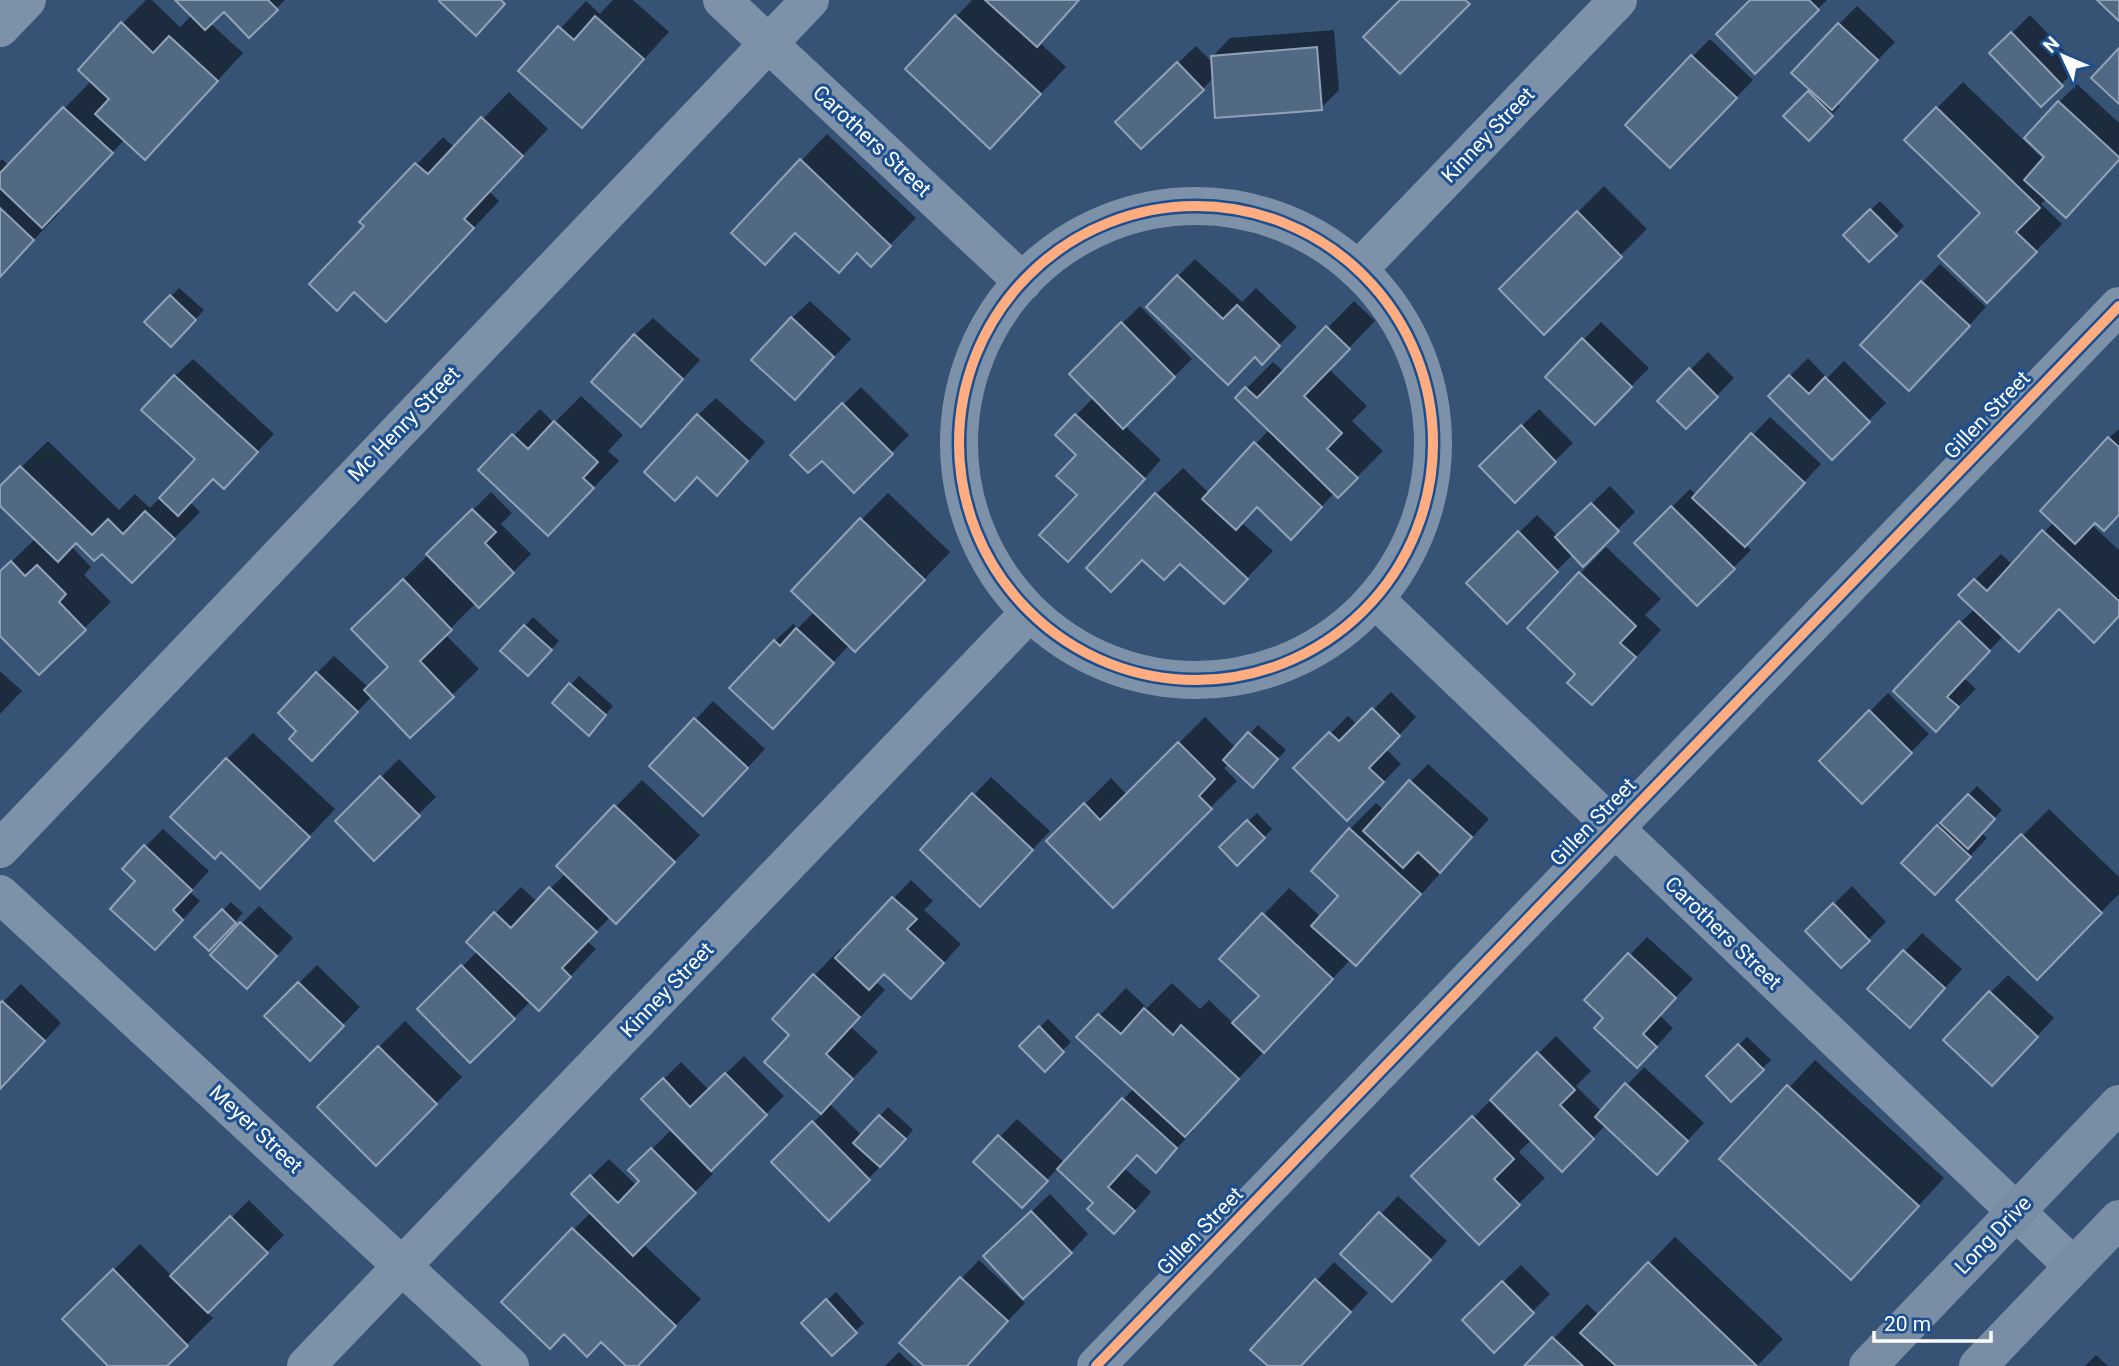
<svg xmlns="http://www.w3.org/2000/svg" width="2119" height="1366" viewBox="0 0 2119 1366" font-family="Roboto,sans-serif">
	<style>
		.shadow { fill: #0007 }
		.building { fill: #526984; stroke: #92a2b6; stroke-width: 2 }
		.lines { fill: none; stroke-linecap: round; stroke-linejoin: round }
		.street { stroke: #7d92a8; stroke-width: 38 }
		.secondary { stroke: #798da4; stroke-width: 38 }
		.cycleway-casing { stroke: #1b4f8f; stroke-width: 15 }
		.cycleway { stroke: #ffac80; stroke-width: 10 }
		.labels { text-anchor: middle; stroke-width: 6; stroke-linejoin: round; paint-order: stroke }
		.street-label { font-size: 21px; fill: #fff; stroke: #1b4f8f }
	</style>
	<rect width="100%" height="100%" fill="#365274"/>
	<path class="shadow" d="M 146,0 L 152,0 L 180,27 L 192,15 L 178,0 L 285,0 L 249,35 L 224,10 L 210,23 L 243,53 L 171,131 L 125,139 L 57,211 L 59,213 L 0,276 L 0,161 L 2,159 L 9,166 L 92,80 L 122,24 Z
		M 613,0 L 633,0 L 669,32 L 582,126 L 521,71 L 586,1 L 600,14 Z
		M 972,0 L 1079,0 L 1039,42 L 1066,67 L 1016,120 L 907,69 Z
		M 1752,0 L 1827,0 L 1773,54 Z
		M 1857,6 L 1895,42 L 1837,103 L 1840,106 L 1809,139 L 1786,116 L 1812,90 L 1839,24 Z
		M 2030,15 L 2079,67 L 2041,104 L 1992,53 Z
		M 1334,30 L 1339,90 L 1321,108 L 1214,77 L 1203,89 L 1135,104 L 1196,46 L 1213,63 L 1213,56 L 1230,38 Z
		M 1710,39 L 1753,80 L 1688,148 L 1692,57 Z
		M 1963,82 L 2044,160 L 2059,102 L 2077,84 L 2119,123 L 2119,159 L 2047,198 L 2041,204 L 2062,224 L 2014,274 L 1982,213 L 1937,108 Z
		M 509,92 L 548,129 L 489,191 L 499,201 L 412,294 L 362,222 L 443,137 L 455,148 Z
		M 827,134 L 916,218 L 871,264 L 858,251 L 796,231 L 801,161 Z
		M 1604,186 L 1647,229 L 1544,332 L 1501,289 Z
		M 1880,201 L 1904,226 L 1869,260 L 1845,235 Z
		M 1195,259 L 1242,302 L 1256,288 L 1297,327 L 1262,362 L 1178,276 Z
		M 1940,264 L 1986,307 L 1927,371 L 1863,344 Z
		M 179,288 L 204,310 L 171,345 L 147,322 Z
		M 810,301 L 851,339 L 812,380 L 792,318 Z
		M 1354,301 L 1375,321 L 1329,369 L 1367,406 L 1352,421 L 1383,451 L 1338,496 L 1335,492 L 1309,520 L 1257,506 L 1241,522 L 1273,551 L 1224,602 L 1156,494 L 1183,468 L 1209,493 L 1270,429 L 1237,398 L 1273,362 L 1284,372 Z
		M 1140,306 L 1192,359 L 1124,425 L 1161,460 L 1086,542 L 1079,495 L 1079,455 L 1057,435 L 1094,397 L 1071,374 Z
		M 653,318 L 700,360 L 658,406 L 635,335 Z
		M 1601,322 L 1649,368 L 1595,423 L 1547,377 Z
		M 1708,352 L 1734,378 L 1686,427 L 1659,401 Z
		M 1808,358 L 1827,378 L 1844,361 L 1886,403 L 1832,458 L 1770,396 Z
		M 193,359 L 274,434 L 241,469 L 213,477 L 190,502 L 200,512 L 158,555 L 102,551 L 76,541 L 71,546 L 91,567 L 84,575 L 111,602 L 39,673 L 0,633 L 0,573 L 36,538 L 0,503 L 0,488 L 48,441 L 119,510 L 135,494 L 150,508 L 197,459 L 175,376 Z
		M 861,387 L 909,435 L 854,491 L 822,458 L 793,455 Z
		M 581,396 L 623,435 L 608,451 L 619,461 L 575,507 L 481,470 L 540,409 L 554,423 Z
		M 716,398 L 765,442 L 735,476 L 698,476 L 698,415 Z
		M 1539,409 L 1573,443 L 1515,500 L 1481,466 Z
		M 1770,417 L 1821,464 L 1746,544 L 1751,550 L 1697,604 L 1636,543 L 1690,489 L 1696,495 Z
		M 2119,429 L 2119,514 L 2096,521 L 2092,525 L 2119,550 L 2119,616 L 2059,608 L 2004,635 L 1964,678 L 1976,689 L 1936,729 L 1895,691 L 1975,608 L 1960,595 L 2001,554 L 2013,565 L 2054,522 L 2109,438 Z
		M 1610,486 L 1635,512 L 1583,564 L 1573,554 L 1507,621 L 1468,583 L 1537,515 L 1558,536 Z
		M 491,492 L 512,513 L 501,524 L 531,554 L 479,606 L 476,603 L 445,634 L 479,669 L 410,736 L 372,696 L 330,741 L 299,731 L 317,673 L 334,656 L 369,688 L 390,667 L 380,603 Z
		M 888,493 L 950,552 L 882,624 L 850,644 L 791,708 L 775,641 L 793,624 L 798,628 L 815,611 L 861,520 Z
		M 1606,547 L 1661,599 L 1645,615 L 1661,630 L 1618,677 L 1578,673 L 1580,574 Z
		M 533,617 L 559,641 L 536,666 L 525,626 Z
		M 0,671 L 22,691 L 0,714 Z
		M 579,676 L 613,706 L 597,725 L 554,703 Z
		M 1391,692 L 1416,717 L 1386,749 L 1401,764 L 1347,818 L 1296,768 L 1348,716 L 1358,725 Z
		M 1888,693 L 1929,734 L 1862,801 L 1821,761 Z
		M 713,701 L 765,749 L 721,796 L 652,766 Z
		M 1205,717 L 1236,748 L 1258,725 L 1286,750 L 1261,777 L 1229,763 L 1224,768 L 1237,781 L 1113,905 L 1048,841 L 1111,778 L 1127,795 Z
		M 253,733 L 335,809 L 287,860 L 221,850 L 227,759 Z
		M 399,759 L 436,797 L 374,858 L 337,821 Z
		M 1428,764 L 1489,819 L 1382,938 L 1356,964 L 1351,959 L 1192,1128 L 1194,1130 L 1156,1170 L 1138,1153 L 1124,1168 L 1151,1192 L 1132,1214 L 1095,1202 L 1058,1168 L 1040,1187 L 976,1162 L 1017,1119 L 1065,1163 L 1134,1088 L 1079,1037 L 1126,988 L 1147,1008 L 1172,983 L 1200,1009 L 1209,1000 L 1234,1024 L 1261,996 L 1222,959 L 1289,888 L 1321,917 L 1341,895 L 1350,829 L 1376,803 L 1384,810 Z
		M 991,777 L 1050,831 L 998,887 L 922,850 Z
		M 642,780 L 700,835 L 642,895 L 611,916 L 587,941 L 596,949 L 565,982 L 531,1001 L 470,1061 L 419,1009 L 478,951 L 495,914 L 521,887 L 537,902 L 566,873 L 558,866 Z
		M 1977,786 L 2002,810 L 1981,832 L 1987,838 L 1952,875 L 1938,826 Z
		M 2049,809 L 2119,877 L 2119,894 L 2037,977 L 1959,900 Z
		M 1257,813 L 1272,829 L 1237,864 L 1221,848 Z
		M 163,829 L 209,871 L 190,892 L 200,901 L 173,930 L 138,881 L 145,847 Z
		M 911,880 L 933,901 L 924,910 L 961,944 L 929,979 L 884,971 L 875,981 L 885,990 L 851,1027 L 878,1052 L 829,1103 L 862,1136 L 888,1107 L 913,1130 L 886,1161 L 829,1218 L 773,1162 L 823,1113 L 766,1061 L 791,1035 L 814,976 L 840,949 L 843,952 Z
		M 1852,886 L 1886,922 L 1841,966 L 1807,931 Z
		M 231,902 L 243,913 L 209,949 L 197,937 Z
		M 259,906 L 293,938 L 265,969 L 241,924 Z
		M 1922,933 L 1962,969 L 1927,1008 L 1869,989 Z
		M 1647,937 L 1693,979 L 1659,1015 L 1673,1028 L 1655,1048 L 1606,1018 L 1630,955 Z
		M 317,965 L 360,1007 L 310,1058 L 267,1016 Z
		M 2008,975 L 2054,1018 L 2009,1066 L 1990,993 Z
		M 21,984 L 61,1023 L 0,1088 L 0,1005 Z
		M 1048,1019 L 1071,1042 L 1045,1069 L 1022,1046 Z
		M 405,1021 L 462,1077 L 376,1164 L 319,1107 Z
		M 1556,1036 L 1591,1071 L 1576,1086 L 1602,1112 L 1644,1067 L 1704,1123 L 1674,1155 L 1606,1125 L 1562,1169 L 1532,1139 L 1519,1152 L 1545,1178 L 1479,1242 L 1414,1176 Z
		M 1747,1037 L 1771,1060 L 1731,1099 L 1708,1076 Z
		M 744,1056 L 784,1096 L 709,1170 L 713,1174 L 643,1244 L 701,1299 L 659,1343 L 636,1366 L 629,1366 L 601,1340 L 564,1332 L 504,1302 L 591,1212 L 573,1194 L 609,1159 L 637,1186 L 642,1181 L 631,1170 L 670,1131 L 695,1156 L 698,1154 L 644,1099 L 681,1062 L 709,1090 Z
		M 1815,1060 L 1944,1178 L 1877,1251 L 1722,1159 Z
		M 1050,1194 L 1088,1234 L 1071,1252 L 1003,1239 Z
		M 1398,1196 L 1447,1241 L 1410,1282 L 1343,1254 Z
		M 249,1200 L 284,1235 L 207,1312 L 213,1318 L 165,1366 L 111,1366 L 64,1319 L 140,1244 L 173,1277 Z
		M 1675,1237 L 1783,1339 L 1757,1366 L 1527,1366 L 1587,1304 L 1599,1315 Z
		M 979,1260 L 1025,1303 L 965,1366 L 927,1366 L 901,1343 Z
		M 1334,1262 L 1368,1293 L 1300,1366 L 1270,1366 L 1253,1350 Z
		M 1521,1265 L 1550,1294 L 1494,1350 L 1464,1320 Z
		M 836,1292 L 864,1323 L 832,1354 L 803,1323 Z
		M 899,1352 L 914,1366 L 885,1366 Z
		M 2096,1355 L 2108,1366 L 2085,1366 Z"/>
	<path class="building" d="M 175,0 L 268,0 L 278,10 L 249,38 L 224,12 L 205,30 Z
		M 440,0 L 501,0 L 505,4 L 476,36 L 439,1 Z
		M 985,0 L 1079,0 L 1037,47 Z
		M 1400,0 L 1465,0 L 1470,4 L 1400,74 L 1363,37 Z
		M 1750,0 L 1809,0 L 1819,10 L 1755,74 L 1716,34 Z
		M 2097,0 L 2119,0 L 2119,21 Z
		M 955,15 L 1041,94 L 990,149 L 905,69 Z
		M 595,16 L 644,59 L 582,128 L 518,71 L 558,26 L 574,40 Z
		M 121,22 L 153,53 L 169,36 L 218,81 L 145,160 L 95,114 L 109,99 L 78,70 Z
		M 1838,23 L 1878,60 L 1832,110 L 1791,73 Z
		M 2011,32 L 2063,86 L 2041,107 L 1989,53 Z
		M 1317,47 L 1322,110 L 1215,118 L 1211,56 Z
		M 2119,48 L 2119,104 L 2091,78 Z
		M 1691,55 L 1737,98 L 1670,168 L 1625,125 Z
		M 1177,62 L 1204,90 L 1141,149 L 1115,122 Z
		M 1808,91 L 1833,116 L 1809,141 L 1783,116 Z
		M 2058,101 L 2119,157 L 2119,160 L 2066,218 L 2024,180 L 2044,157 L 2024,138 Z
		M 63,107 L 113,153 L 42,228 L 0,188 L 0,173 Z
		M 1936,107 L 2040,208 L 2016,232 L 2037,252 L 1987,303 L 1938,256 L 1980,213 L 1904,140 Z
		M 481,117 L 523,156 L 464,219 L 474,228 L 386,322 L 354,292 L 337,311 L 309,284 L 364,226 L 359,222 L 415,163 L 428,174 Z
		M 800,159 L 891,246 L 871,267 L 857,253 L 839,273 L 795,233 L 765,265 L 731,233 Z
		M 0,208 L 34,240 L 0,277 Z
		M 1870,209 L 1897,236 L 1869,262 L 1843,235 Z
		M 1577,211 L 1622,257 L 1544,335 L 1499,289 Z
		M 1177,275 L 1223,319 L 1237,305 L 1280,346 L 1262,365 L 1255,357 L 1228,385 L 1146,307 Z
		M 1921,281 L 1970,326 L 1909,391 L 1860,345 Z
		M 170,295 L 196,320 L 171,347 L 144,322 Z
		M 791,317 L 834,357 L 795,400 L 751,360 Z
		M 1121,322 L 1175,377 L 1123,429 L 1069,374 Z
		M 1326,326 L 1350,349 L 1304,396 L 1342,433 L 1327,449 L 1358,478 L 1338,498 L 1235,398 L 1245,387 L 1257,398 Z
		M 634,334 L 683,379 L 641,427 L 591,382 Z
		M 1582,338 L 1632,387 L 1595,425 L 1545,377 Z
		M 1689,368 L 1718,397 L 1686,429 L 1657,401 Z
		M 174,375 L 258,452 L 224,489 L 213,479 L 178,516 L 159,498 L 195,459 L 141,410 Z
		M 1789,375 L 1809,394 L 1825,377 L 1870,422 L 1832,460 L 1768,396 Z
		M 842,403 L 893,454 L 854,493 L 822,461 L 808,473 L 790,455 Z
		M 697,414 L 748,461 L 717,496 L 697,477 L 675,501 L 644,472 Z
		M 1075,414 L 1145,479 L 1068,562 L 1039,535 L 1077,495 L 1056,476 L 1076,455 L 1055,435 Z
		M 554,421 L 598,462 L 583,478 L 594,488 L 548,536 L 478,470 L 512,434 L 528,449 Z
		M 1521,425 L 1556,462 L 1515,503 L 1479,466 Z
		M 1751,433 L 1805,483 L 1745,547 L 1692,498 Z
		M 2108,437 L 2119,447 L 2119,515 L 2104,531 L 2095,523 L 2075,544 L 2040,511 Z
		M 1254,442 L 1322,507 L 1291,540 L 1257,507 L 1236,530 L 1202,499 Z
		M 20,466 L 92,535 L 108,519 L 123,534 L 145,511 L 175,539 L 132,583 L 102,554 L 94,561 L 76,543 L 58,562 L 0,506 L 0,486 Z
		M 1155,493 L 1248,579 L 1224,604 L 1180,564 L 1164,580 L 1142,560 L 1111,592 L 1086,568 Z
		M 1591,503 L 1619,531 L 1583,567 L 1555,537 Z
		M 1671,506 L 1735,569 L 1697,606 L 1634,543 Z
		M 472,509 L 496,532 L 485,543 L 514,573 L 479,608 L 426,554 Z
		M 860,518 L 925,580 L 855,652 L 791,591 Z
		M 2042,530 L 2119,601 L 2119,616 L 2094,643 L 2059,609 L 2019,652 L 1958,595 L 1974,579 L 1987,591 Z
		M 1518,531 L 1558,572 L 1507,624 L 1466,583 Z
		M 11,561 L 25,576 L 37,565 L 66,594 L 59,602 L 86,630 L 39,675 L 0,636 L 0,571 Z
		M 1579,572 L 1636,626 L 1620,643 L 1636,657 L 1592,705 L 1567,683 L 1575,674 L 1527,628 Z
		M 403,579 L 452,630 L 420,661 L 454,697 L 410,738 L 364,690 L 388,667 L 351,629 Z
		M 1959,621 L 1990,651 L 1947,697 L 1959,707 L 1936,732 L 1893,691 Z
		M 524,625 L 552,650 L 528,676 L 500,651 Z
		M 796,628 L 834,663 L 773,729 L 729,688 L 774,640 L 780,646 Z
		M 316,672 L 358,712 L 312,761 L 289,739 L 296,731 L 278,713 Z
		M 569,683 L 606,715 L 589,736 L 552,703 Z
		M 1372,708 L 1400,736 L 1369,768 L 1384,782 L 1347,821 L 1293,768 L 1329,732 L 1339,741 Z
		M 1869,710 L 1912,753 L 1862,804 L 1819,761 Z
		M 694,718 L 748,768 L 703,816 L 649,766 Z
		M 1248,732 L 1278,759 L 1253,788 L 1223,760 Z
		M 1178,742 L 1215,779 L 1199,796 L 1212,809 L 1113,908 L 1046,841 L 1084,803 L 1100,820 Z
		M 226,758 L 310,837 L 260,889 L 221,852 L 215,859 L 170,817 Z
		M 380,776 L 420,816 L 374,861 L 335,821 Z
		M 1409,780 L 1472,837 L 1440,873 L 1418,852 L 1403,868 L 1363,831 Z
		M 972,793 L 1033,850 L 980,907 L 920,850 Z
		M 1968,794 L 1995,819 L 1968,849 L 1940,823 Z
		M 614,805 L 675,862 L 616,924 L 556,866 Z
		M 1247,820 L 1265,838 L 1237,866 L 1219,847 Z
		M 1937,825 L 1971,857 L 1935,895 L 1901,863 Z
		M 1349,828 L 1421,894 L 1356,966 L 1311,926 L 1338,896 L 1311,871 Z
		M 2021,834 L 2102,913 L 2037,980 L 1956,900 Z
		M 144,845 L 192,890 L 173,910 L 183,920 L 155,950 L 110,909 L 135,881 L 122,869 Z
		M 549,887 L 597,932 L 562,968 L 571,977 L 539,1011 L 466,942 L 494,912 L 511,928 Z
		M 892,897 L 917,919 L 907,929 L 944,963 L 911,999 L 884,974 L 869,990 L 835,958 Z
		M 1833,903 L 1870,941 L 1841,968 L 1805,931 Z
		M 222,909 L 236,923 L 209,951 L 194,937 Z
		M 1262,913 L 1333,979 L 1264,1053 L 1232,1023 L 1259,996 L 1219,959 Z
		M 240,922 L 277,956 L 247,989 L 210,955 Z
		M 1903,950 L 1945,988 L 1910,1028 L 1867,989 Z
		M 1628,953 L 1676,998 L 1643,1034 L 1657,1047 L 1637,1068 L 1594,1028 L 1603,1018 L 1584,1000 Z
		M 461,965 L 515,1019 L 470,1063 L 417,1009 Z
		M 813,974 L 860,1017 L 826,1054 L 853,1079 L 821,1114 L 764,1062 L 789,1035 L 772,1019 Z
		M 298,982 L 344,1026 L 310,1061 L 264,1016 Z
		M 1989,991 L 2038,1037 L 1992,1086 L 1943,1040 Z
		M 2,1001 L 45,1041 L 0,1089 L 0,1003 Z
		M 1144,1008 L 1173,1035 L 1181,1025 L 1239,1079 L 1185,1137 L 1076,1037 L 1098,1014 L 1121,1034 Z
		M 1039,1026 L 1064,1052 L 1045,1072 L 1019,1046 Z
		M 1738,1044 L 1764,1070 L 1731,1102 L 1706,1076 Z
		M 378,1046 L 437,1104 L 376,1166 L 317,1107 Z
		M 1537,1052 L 1575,1090 L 1560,1105 L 1594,1139 L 1562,1172 L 1490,1100 Z
		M 725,1073 L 767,1115 L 711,1171 L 641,1099 L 663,1078 L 690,1107 Z
		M 1625,1083 L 1688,1141 L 1657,1175 L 1595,1117 Z
		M 1787,1085 L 1919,1206 L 1851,1280 L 1719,1159 Z
		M 1122,1098 L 1177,1148 L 1156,1173 L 1137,1155 L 1108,1187 L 1135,1211 L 1114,1234 L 1087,1209 L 1093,1203 L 1057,1169 Z
		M 879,1115 L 906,1139 L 880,1167 L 853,1143 Z
		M 1472,1116 L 1514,1159 L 1494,1179 L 1520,1205 L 1479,1245 L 1411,1176 Z
		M 812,1121 L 870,1180 L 829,1221 L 771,1162 Z
		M 998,1135 L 1048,1181 L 1022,1208 L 973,1162 Z
		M 651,1148 L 696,1193 L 633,1256 L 571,1194 L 590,1175 L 618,1203 L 639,1181 L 628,1170 Z
		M 1031,1211 L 1072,1253 L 1023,1299 L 983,1256 Z
		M 1379,1212 L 1431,1260 L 1392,1302 L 1340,1254 Z
		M 230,1216 L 268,1253 L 208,1313 L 170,1276 Z
		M 572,1228 L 676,1326 L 638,1366 L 626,1366 L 601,1342 L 587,1357 L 564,1334 L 550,1349 L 501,1302 Z
		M 1648,1262 L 1757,1366 L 1616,1366 L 1580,1333 Z
		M 113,1269 L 188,1346 L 167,1366 L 108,1366 L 62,1319 Z
		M 960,1277 L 1008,1321 L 967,1366 L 924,1366 L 899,1343 Z
		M 1315,1279 L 1351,1312 L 1301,1366 L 1268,1366 L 1250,1350 Z
		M 1502,1281 L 1534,1313 L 1494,1353 L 1462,1320 Z
		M 826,1299 L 857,1333 L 832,1356 L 801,1323 Z
		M 1552,1337 L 1583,1366 L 1524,1366 Z"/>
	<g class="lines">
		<path class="street" d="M 722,0 L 1023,282
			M 0,28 L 27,0
			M959 443a237 237 0 1 1 474 0a237 237 0 1 1-474 0Z
			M 1359,269 L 1618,0
			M 1375,599 L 2073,1266
			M 0,849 L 810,0
			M 0,894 L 510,1366
			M 306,1366 L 1029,613
			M 1096,1366 L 2119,306"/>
		<path class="secondary" d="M 1868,1366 L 2119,1104
			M 1978,1366 L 2119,1219"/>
		<defs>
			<path id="cycleway" d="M959 443a237 237 0 1 1 474 0a237 237 0 1 1-474 0Z
				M 1096,1366 L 2119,306"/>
		</defs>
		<use href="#cycleway" class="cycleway-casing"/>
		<use href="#cycleway" class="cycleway"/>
	</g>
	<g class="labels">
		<g class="street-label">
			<text transform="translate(1488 135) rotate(-46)" y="7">Kinney Street</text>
			<text transform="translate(872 141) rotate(43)" y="7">Carothers Street</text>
			<text transform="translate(1987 415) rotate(-46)" y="7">Gillen Street</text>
			<text transform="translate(404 424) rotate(-46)" y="7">Mc Henry Street</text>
			<text transform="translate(1593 822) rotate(-46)" y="7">Gillen Street</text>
			<text transform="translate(1723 933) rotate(44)" y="7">Carothers Street</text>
			<text transform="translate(667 990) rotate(-46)" y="7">Kinney Street</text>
			<text transform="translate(256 1129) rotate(43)" y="7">Meyer Street</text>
			<text transform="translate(1200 1231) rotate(-46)" y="7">Gillen Street</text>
			<text transform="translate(1993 1235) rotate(-46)" y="7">Long Drive</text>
		</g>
	</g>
	<g transform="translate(2063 56) rotate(314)" stroke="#1b4f8f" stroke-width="5" paint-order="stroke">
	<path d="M0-5L12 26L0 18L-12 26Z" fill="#ffffff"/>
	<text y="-10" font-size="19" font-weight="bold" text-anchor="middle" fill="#ffffff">N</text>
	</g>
	<path d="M1874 1331v10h117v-10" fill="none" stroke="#ffffff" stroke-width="3.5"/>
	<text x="1884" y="1331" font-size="21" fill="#ffffff" stroke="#1b4f8f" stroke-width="5" paint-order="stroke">20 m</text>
</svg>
